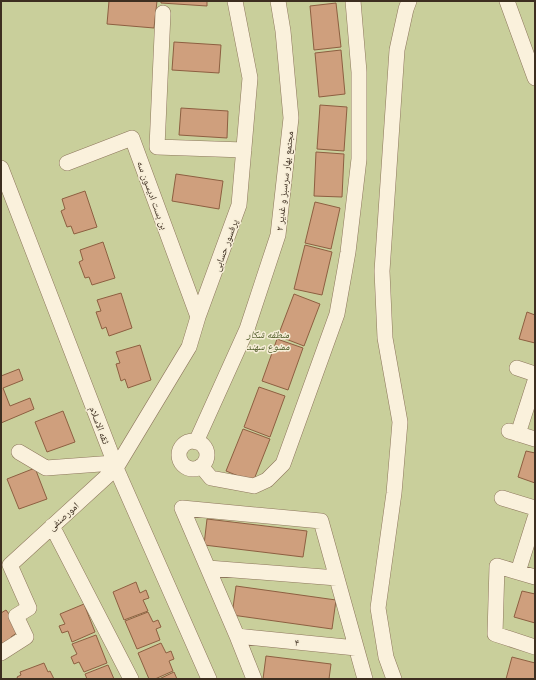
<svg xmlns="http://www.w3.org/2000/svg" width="536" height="680" viewBox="0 0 536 680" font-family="Lora,'Noto Naskh Arabic',serif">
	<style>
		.green { fill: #c9cf9b }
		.building { fill: #cf9f7d; stroke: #8d5f41 }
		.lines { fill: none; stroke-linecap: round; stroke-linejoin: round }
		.minor-casing { stroke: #8d765c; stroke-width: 16 }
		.minor { stroke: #faf1dc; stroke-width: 15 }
		.labels { text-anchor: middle; stroke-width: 3; stroke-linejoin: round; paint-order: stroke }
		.street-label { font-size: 10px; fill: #3d2e20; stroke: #f7eed8 }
		.park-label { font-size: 10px; font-style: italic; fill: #4d5a26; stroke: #f7eed8 }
	</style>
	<rect width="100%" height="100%" fill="#f0e4c8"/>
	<path class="green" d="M 1,1 L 535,1 L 535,679 L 1,679 Z"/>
	<path class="building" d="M 109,1 L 157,1 L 154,28 L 107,24 Z
		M 161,1 L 207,1 L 207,6 L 161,3 Z
		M 336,3 L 341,47 L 314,50 L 310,6 Z
		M 174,42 L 221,45 L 219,73 L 172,70 Z
		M 341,50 L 345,94 L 319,97 L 315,53 Z
		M 320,105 L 347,107 L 344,151 L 317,149 Z
		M 181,108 L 228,111 L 227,138 L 179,135 Z
		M 316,152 L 344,154 L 342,197 L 314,196 Z
		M 176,174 L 223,181 L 219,209 L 172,201 Z
		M 85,191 L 97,227 L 74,234 L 71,226 L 67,227 L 61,211 L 65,209 L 62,199 Z
		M 315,202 L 340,208 L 331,249 L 305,243 Z
		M 103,242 L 115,278 L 92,285 L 89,277 L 85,278 L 79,262 L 83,260 L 80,250 Z
		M 305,245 L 332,252 L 322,295 L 294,289 Z
		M 121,293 L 132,328 L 109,336 L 106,327 L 102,329 L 96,312 L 101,311 L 97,300 Z
		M 294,294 L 320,304 L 304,346 L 278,336 Z
		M 527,312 L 535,315 L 535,343 L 519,339 Z
		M 277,339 L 303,348 L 288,390 L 262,381 Z
		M 140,345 L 151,380 L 128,388 L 125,379 L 121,381 L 116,364 L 120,363 L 116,352 Z
		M 19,369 L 23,380 L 3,388 L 10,406 L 30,398 L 34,409 L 1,423 L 1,376 Z
		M 259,387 L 285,396 L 270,437 L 244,427 Z
		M 63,411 L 75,442 L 47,452 L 35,422 Z
		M 243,429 L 270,439 L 253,482 L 226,471 Z
		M 526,451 L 535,453 L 535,483 L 518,477 Z
		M 35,468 L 47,499 L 19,509 L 7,479 Z
		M 207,519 L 307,531 L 303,557 L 204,545 Z
		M 136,582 L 140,593 L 146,590 L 149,598 L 143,600 L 148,611 L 124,620 L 113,592 Z
		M 236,586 L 336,600 L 332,629 L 232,615 Z
		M 522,591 L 535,594 L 535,623 L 514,617 Z
		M 84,604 L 95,632 L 72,642 L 68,631 L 62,633 L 59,626 L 65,624 L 60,614 Z
		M 6,610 L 21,630 L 11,637 L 15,642 L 8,647 L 5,642 L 1,644 L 1,613 Z
		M 148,612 L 153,622 L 158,620 L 161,627 L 156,629 L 160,640 L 137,649 L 125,621 Z
		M 96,635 L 107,663 L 84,672 L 79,662 L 74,664 L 71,657 L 77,654 L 72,644 Z
		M 161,643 L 166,653 L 171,651 L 174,659 L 169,661 L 173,671 L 155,679 L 149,679 L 138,653 Z
		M 266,656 L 331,664 L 329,679 L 263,679 Z
		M 512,657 L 535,663 L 535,679 L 506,679 Z
		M 44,663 L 48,672 L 50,671 L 54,679 L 18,679 L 17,677 L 21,675 L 20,672 Z
		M 108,665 L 114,679 L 87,679 L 85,674 Z
		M 174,672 L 177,679 L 159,679 Z"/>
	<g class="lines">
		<defs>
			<path id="minor" d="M 507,1 L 535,78
				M 163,13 L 157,147 L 244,150
				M 67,163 L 132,138 L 198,317
				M 1,168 L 112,456 L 116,468 L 209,679
				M 517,368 L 535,374
				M 509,431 L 535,439
				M 518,434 L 535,381
				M179 455a14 14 0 1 1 28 0a14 14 0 1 1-28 0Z
				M 196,442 L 247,329 L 278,235 L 291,118 L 283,31 L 278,1
				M 19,452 L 46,468 L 114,463
				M 201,466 L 211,478 L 254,486 L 267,480 L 283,464 L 337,314 L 348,252 L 359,159 L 359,72 L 353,1
				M 502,498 L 535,508
				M 52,526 L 131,679
				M 208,568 L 337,578
				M 518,572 L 535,518
				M 535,577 L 497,566 L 495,634 L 535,647
				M 237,636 L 356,648
				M 1,653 L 26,637 L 16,616 L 29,608 L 10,565 L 116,468 L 189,347 L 198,317 L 239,205 L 250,78 L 235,1
				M 254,679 L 237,636 L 182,508 L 321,521 L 365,679
				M 394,679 L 386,657 L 378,608 L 394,493 L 400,422 L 385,338 L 382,271 L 397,50 L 406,9 L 409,1"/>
		</defs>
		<use href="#minor" class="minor-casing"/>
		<use href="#minor" class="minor"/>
	</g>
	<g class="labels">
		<g class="street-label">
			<text transform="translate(284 181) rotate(-84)" y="4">مجتمع بهار سرسبز و غدیر ۲</text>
			<text transform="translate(153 195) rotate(70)" y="4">بن بست ادیسون سه</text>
			<text transform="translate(225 245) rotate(-70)" y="4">پرفسور حسابی</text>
			<text transform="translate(100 425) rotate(69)" y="4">ثقه الاسلام</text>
			<text transform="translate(63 516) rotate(-42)" y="4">امورصنفی</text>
			<text transform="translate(297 642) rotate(6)" y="4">۴</text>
		</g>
		<g class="park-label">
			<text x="268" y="338">منطقه شکار<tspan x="268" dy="12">ممنوع سهند</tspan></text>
		</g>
	</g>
	<rect width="536" height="680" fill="none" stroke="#3d2e20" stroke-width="4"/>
</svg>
